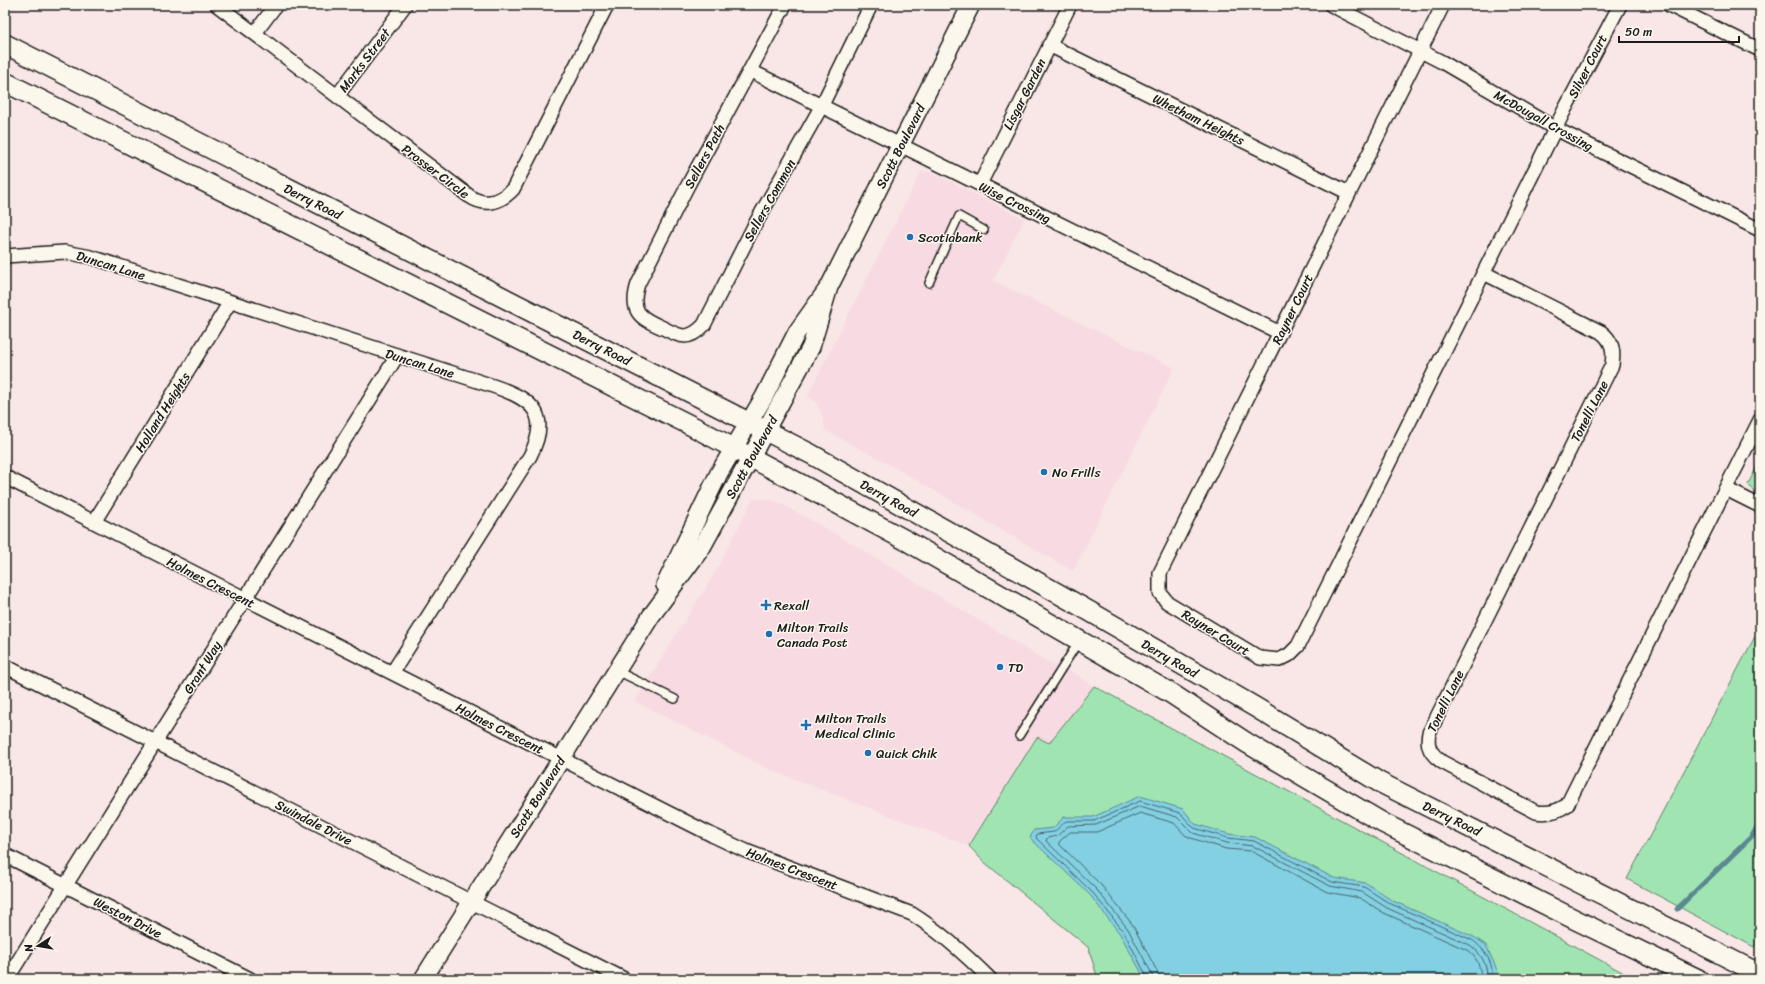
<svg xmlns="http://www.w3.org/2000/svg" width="1765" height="984" viewBox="0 0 1765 984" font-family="Sriracha,sans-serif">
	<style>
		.built { fill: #f7dae2 }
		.green { fill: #a0e5b1; stroke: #5e8066 }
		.water { fill: #83d0e3; stroke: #5a8893 }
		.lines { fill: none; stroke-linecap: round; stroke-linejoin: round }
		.shore { stroke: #45646c; stroke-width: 1 }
		.stream { stroke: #5a8893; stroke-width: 5 }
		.service-casing { stroke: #1c1c1c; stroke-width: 10 }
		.minor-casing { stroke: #1c1c1c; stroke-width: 16 }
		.tertiary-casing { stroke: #1c1c1c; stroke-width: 20 }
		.secondary-casing { stroke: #1c1c1c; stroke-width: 22 }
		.service { stroke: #fbf7ec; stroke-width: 7 }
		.minor { stroke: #fbf7ec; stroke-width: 13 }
		.tertiary { stroke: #fbf7ec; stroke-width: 17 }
		.secondary { stroke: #fbf7ec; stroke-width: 19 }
		.poi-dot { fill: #1f6fb2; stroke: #fbf7ec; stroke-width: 1.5 }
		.labels { text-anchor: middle; stroke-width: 3; stroke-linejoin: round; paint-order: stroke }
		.street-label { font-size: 13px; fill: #1c1c1c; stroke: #fbf7ec }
		.poi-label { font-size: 13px; fill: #1c1c1c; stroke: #fbf7ec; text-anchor: start }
	</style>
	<rect width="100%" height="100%" fill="#f9e6e6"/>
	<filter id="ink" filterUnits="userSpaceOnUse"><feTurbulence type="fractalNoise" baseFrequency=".025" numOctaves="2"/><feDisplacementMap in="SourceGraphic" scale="8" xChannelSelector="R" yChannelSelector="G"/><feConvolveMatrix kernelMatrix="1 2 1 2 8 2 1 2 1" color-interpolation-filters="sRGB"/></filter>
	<g filter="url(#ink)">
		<path class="built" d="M 921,172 L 933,173 L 1024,219 L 993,281 L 1174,368 L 1073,571 L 887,463 L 825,430 L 824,421 L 820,409 L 815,401 L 808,395 Z
			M 753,499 L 769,499 L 785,506 L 851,543 L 1046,661 L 1076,674 L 1094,686 L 1049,743 L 1037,737 L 969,846 L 771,770 L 635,701 L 715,573 Z"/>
		<path class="green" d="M 1760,461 L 1760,494 L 1753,490 L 1748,484 Z
			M 1760,627 L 1760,935 L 1754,947 L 1627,879 Z
			M 1094,686 L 1635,979 L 1098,979 L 1088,947 L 983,861 L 969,846 L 1037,737 L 1049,743 Z"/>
		<path class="water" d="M 1140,796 L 1183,809 L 1195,824 L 1229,834 L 1255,837 L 1334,878 L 1366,883 L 1391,900 L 1474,937 L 1486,945 L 1498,972 L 1495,979 L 1145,979 L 1120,934 L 1090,895 L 1030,838 L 1034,830 L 1053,828 L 1064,817 L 1093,817 Z"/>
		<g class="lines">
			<path class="shore" d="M 1148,979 L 1124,932 L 1093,893 L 1036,838 L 1037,834 L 1054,832 L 1066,821 L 1094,821 L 1140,801 L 1180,813 L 1194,828 L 1228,838 L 1254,841 L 1332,882 L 1364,887 L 1389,903 L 1472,940 C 1485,949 1494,963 1492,979
				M 1153,979 L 1152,974 L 1128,929 L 1097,890 L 1046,841 L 1047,838 L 1057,836 L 1068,826 L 1096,825 L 1140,806 L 1177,817 L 1193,833 L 1227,843 L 1253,846 L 1330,886 L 1362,892 L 1387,908 L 1470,945 C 1481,953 1488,965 1487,979
				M 1159,979 L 1157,971 L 1132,924 L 1101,885 L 1059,844 L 1059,842 L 1070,832 L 1097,832 L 1140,813 L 1174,823 L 1185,835 L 1191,838 L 1226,849 L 1251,851 L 1327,892 L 1360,898 L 1384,913 L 1467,950 C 1477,957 1481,967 1481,979"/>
			<path class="stream" d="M 1677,909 L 1752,836 L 1760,822"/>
			<defs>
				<path id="service" d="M 929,283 L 959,216 L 984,230
					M 617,671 L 675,699
					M 1019,736 L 1079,641"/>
				<path id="minor" d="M 217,5 L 469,196 C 485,207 500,203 513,189 L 607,5
					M 785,5 L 688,185 L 638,284 C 629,312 640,318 663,328 C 680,337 689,341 704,325 L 753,228 L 821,107 L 871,5
					M 1331,5 L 1442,62 L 1556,129 L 1760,230
					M 1443,5 L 1160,573 L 1160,593 L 1167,602 L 1260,658 L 1279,660 L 1289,655 L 1298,646 L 1565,109 L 1620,5
					M 1669,5 L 1760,50
					M 255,33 L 276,5
					M 1049,45 L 1349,193
					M 751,71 L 1280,333
					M 337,96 L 405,5
					M 980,184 L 1070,5
					M 5,256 L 65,252 L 91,257 L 487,384 C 527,397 554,410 530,456 L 392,673
					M 1484,273 L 1601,332 C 1613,341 1614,351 1612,365 L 1429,733 C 1426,747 1431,754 1442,762 L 1536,812 C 1548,814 1557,812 1567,805 L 1760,420
					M 5,477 L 712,835 L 746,851 L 912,914 C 941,932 966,955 990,979
					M 1726,489 L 1760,506
					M 94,522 L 230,302
					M 5,666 L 624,979
					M 5,855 L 250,979
					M 7,979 L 397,356"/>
				<path id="tertiary" d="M 665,585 L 719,473 L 764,397 L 797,332 L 829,287 L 971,5
					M 423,979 L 651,616 L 702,547 L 811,347 L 829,287"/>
				<path id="secondary" d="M 5,44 L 811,454 L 1089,611 L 1255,707 L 1379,782 L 1760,974
					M 5,82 L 694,427 L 907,541 L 1172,694 L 1247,743 L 1383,823 L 1576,920 L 1698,979"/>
			</defs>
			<use href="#service" class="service-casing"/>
			<use href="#minor" class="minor-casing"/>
			<use href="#tertiary" class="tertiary-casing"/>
			<use href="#secondary" class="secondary-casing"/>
			<use href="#service" class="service"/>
			<use href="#minor" class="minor"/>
			<use href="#tertiary" class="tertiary"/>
			<use href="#secondary" class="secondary"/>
		</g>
	</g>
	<g class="poi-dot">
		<circle cx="910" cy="237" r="4"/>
		<circle cx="1044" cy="472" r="4"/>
		<path d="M764 599h4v4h4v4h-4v4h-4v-4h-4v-4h4z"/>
		<circle cx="769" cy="634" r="4"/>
		<circle cx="1000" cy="667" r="4"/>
		<path d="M804 719h4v4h4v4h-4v4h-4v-4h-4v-4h4z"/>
		<circle cx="868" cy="753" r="4"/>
	</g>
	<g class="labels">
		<g class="street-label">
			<text transform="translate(364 60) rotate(-53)" y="5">Marks Street</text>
			<text transform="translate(1587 66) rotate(-63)" y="5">Silver Court</text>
			<text transform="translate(1024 94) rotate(-63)" y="5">Lisgar Garden</text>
			<text transform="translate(1199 119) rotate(26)" y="5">Whetham Heights</text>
			<text transform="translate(1544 120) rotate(29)" y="5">McDougall Crossing</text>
			<text transform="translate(900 146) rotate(-63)" y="5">Scott Boulevard</text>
			<text transform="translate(704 156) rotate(-62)" y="5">Sellers Path</text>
			<text transform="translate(436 171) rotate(37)" y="5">Prosser Circle</text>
			<text transform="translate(769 200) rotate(-61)" y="5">Sellers Common</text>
			<text transform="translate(313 201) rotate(27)" y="5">Derry Road</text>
			<text transform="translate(1015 202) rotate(26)" y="5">Wise Crossing</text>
			<text transform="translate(111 265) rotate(17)" y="5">Duncan Lane</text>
			<text transform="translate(1292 309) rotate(-64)" y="5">Rayner Court</text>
			<text transform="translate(602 347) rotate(27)" y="5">Derry Road</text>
			<text transform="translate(420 363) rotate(17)" y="5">Duncan Lane</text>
			<text transform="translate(1589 411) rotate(-63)" y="5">Tonelli Lane</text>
			<text transform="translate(162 412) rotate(-58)" y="5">Holland Heights</text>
			<text transform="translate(751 457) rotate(-61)" y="5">Scott Boulevard</text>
			<text transform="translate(889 498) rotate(29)" y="5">Derry Road</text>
			<text transform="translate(211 582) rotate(27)" y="5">Holmes Crescent</text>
			<text transform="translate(1216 632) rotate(31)" y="5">Rayner Court</text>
			<text transform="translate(1170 658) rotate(30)" y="5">Derry Road</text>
			<text transform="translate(202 667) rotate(-58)" y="5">Grant Way</text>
			<text transform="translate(1445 701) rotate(-64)" y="5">Tonelli Lane</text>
			<text transform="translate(500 728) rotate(27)" y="5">Holmes Crescent</text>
			<text transform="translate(537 797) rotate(-58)" y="5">Scott Boulevard</text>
			<text transform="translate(1452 818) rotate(26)" y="5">Derry Road</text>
			<text transform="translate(314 822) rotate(27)" y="5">Swindale Drive</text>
			<text transform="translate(792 868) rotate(21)" y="5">Holmes Crescent</text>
			<text transform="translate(128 917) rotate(27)" y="5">Weston Drive</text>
		</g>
		<g class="poi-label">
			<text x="918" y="242">Scotiabank</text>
			<text x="1052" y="477">No Frills</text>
			<text x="774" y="610">Rexall</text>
			<text x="777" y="632">Milton Trails<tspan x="777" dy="15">Canada Post</tspan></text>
			<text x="1008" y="672">TD</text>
			<text x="815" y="723">Milton Trails<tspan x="815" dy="15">Medical Clinic</tspan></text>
			<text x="876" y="758">Quick Chik</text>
		</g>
	</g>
	<rect width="1765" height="984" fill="none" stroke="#fbf7ec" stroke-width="20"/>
	<rect x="10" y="10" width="1745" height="964" fill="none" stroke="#1c1c1c" stroke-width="1.5" filter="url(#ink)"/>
	<g transform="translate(38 946) rotate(258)" stroke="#fbf7ec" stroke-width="3" paint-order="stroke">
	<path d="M0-3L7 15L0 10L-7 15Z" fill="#1c1c1c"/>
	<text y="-6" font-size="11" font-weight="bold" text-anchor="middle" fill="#1c1c1c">N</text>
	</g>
	<path d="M1619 36v6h120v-6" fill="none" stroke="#1c1c1c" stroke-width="2"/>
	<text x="1625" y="36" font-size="12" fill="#1c1c1c" stroke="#fbf7ec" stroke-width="3" paint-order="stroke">50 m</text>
</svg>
